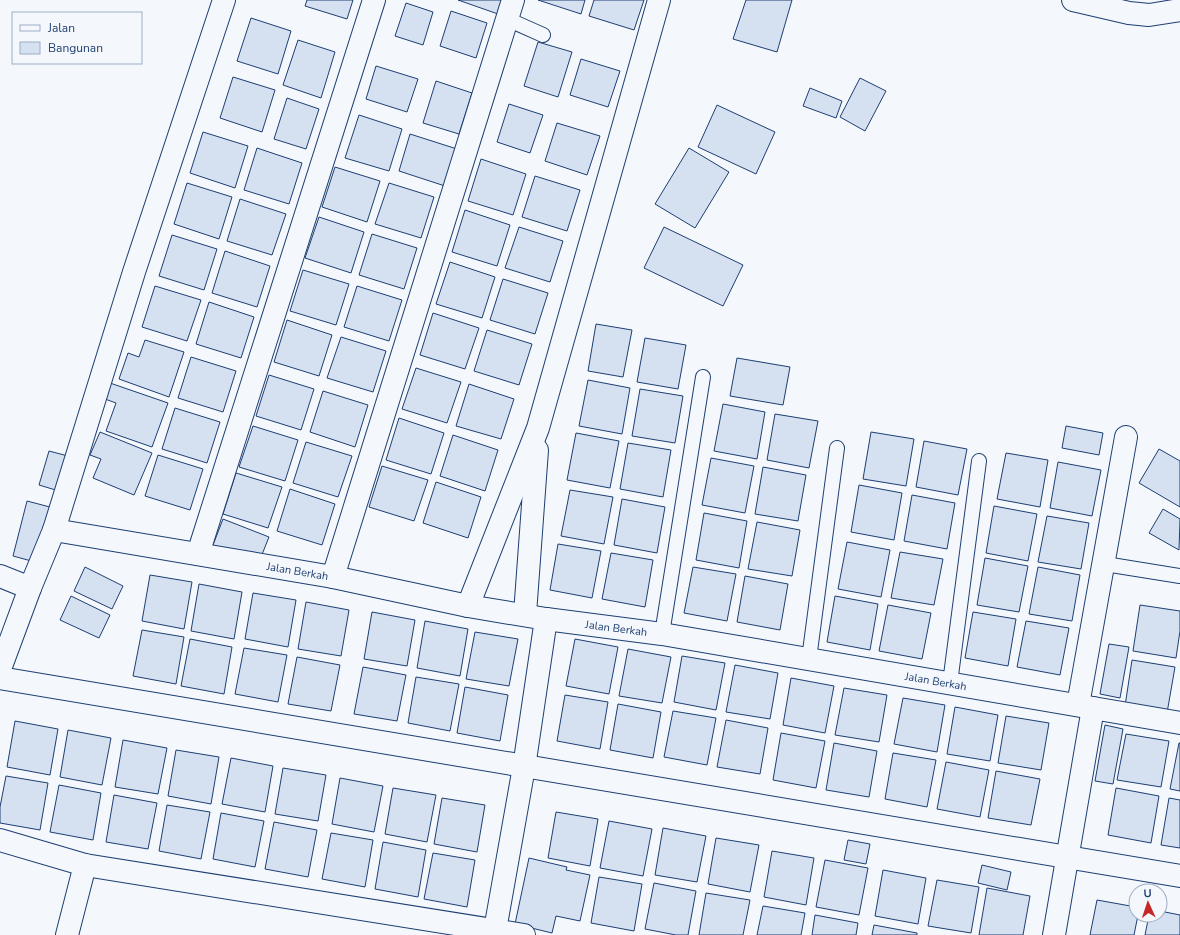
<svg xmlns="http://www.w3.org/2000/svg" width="1180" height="935" viewBox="0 0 1180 935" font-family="'Nunito Sans',sans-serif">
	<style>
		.building { fill: #d5e0f0; stroke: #1d3f73 }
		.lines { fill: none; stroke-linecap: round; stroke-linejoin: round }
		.service-casing { stroke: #1d3f73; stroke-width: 16 }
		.minor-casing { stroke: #1d3f73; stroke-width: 24 }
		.service { stroke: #f4f7fb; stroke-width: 14 }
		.minor { stroke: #f4f7fb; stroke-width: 22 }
		.labels { text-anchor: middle; stroke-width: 3; stroke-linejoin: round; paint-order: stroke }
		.street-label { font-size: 11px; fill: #1d3f73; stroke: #f4f7fb }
	</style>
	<rect width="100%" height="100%" fill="#f4f7fb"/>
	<path class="building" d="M 307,0 L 353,0 L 347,19 L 305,6 Z
		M 458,0 L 502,0 L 498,14 Z
		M 538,0 L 585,0 L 581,14 Z
		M 594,0 L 644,0 L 634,30 L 589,16 Z
		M 746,0 L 792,0 L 777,52 L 733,39 Z
		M 406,3 L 433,12 L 423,45 L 395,36 Z
		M 451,11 L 487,23 L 476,58 L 440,46 Z
		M 251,18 L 291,31 L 278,74 L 237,61 Z
		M 298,40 L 335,52 L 321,98 L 283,85 Z
		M 538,42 L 572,52 L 558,97 L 524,86 Z
		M 581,59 L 620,71 L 608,107 L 570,95 Z
		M 376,66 L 418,79 L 407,112 L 366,99 Z
		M 233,77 L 275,90 L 262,132 L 220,118 Z
		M 860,78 L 886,91 L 865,131 L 840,117 Z
		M 436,81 L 472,93 L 459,134 L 423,123 Z
		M 810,88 L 842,101 L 836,118 L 803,106 Z
		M 287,98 L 319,109 L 306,149 L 274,139 Z
		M 509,104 L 543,115 L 530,153 L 497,142 Z
		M 717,105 L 775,132 L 756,174 L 698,147 Z
		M 359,115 L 402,129 L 389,171 L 345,158 Z
		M 557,123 L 600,136 L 587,175 L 545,161 Z
		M 203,132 L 248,146 L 235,188 L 190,173 Z
		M 410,134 L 457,149 L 445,186 L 399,171 Z
		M 257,148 L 302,163 L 289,204 L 244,190 Z
		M 689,148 L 729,172 L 695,228 L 655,204 Z
		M 481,159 L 526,174 L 513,215 L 468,201 Z
		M 335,167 L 380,181 L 367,222 L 322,207 Z
		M 535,176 L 580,190 L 567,231 L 522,217 Z
		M 187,183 L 232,197 L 219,239 L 174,224 Z
		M 389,183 L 434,197 L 421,238 L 375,224 Z
		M 240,199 L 286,214 L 272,255 L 227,241 Z
		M 465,210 L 510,225 L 497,266 L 452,252 Z
		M 319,217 L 364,232 L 351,273 L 305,258 Z
		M 519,227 L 563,241 L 550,282 L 505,268 Z
		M 664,227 L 743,265 L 723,306 L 644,268 Z
		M 372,234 L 417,248 L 404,289 L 359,275 Z
		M 172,235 L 217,249 L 204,290 L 159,276 Z
		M 225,251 L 270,266 L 257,307 L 212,293 Z
		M 450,262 L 495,277 L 482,318 L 436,304 Z
		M 303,270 L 349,284 L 336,325 L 290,311 Z
		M 503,279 L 548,293 L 535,334 L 490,320 Z
		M 155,286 L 201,300 L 187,341 L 142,327 Z
		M 357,286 L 402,300 L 389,341 L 344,327 Z
		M 209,302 L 254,317 L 241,358 L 196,344 Z
		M 433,313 L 479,328 L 465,369 L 420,355 Z
		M 287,320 L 332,335 L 319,376 L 274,362 Z
		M 596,324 L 632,330 L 623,377 L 588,371 Z
		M 487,330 L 532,344 L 519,385 L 474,371 Z
		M 341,337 L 386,351 L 373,392 L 327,378 Z
		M 645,338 L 686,345 L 678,389 L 637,382 Z
		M 145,340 L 184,352 L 169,397 L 119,379 L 128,353 L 139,357 Z
		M 191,357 L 236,371 L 223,412 L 178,398 Z
		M 737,358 L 790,367 L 783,405 L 730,396 Z
		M 416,368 L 461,382 L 447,423 L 402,409 Z
		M 269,375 L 314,389 L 301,430 L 256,416 Z
		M 588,380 L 630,388 L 622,434 L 579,426 Z
		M 110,383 L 168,403 L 152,447 L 106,431 L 116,403 L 105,399 Z
		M 469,384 L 514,399 L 501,439 L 456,426 Z
		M 640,389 L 683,396 L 675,443 L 632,436 Z
		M 323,391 L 368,405 L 355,447 L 310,432 Z
		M 723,404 L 765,412 L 757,459 L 714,451 Z
		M 175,408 L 220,422 L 207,463 L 162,449 Z
		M 775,414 L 818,421 L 809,468 L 767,460 Z
		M 399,418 L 444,433 L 431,474 L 386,460 Z
		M 253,426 L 298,440 L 285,481 L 239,467 Z
		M 1066,426 L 1103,433 L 1099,455 L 1062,448 Z
		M 100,432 L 152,453 L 134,495 L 93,478 L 101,459 L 90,455 Z
		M 871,432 L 914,439 L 906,486 L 863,479 Z
		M 576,433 L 619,441 L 610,488 L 567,480 Z
		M 453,435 L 498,450 L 485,491 L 440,476 Z
		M 924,441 L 967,449 L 958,495 L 916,487 Z
		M 306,442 L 352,456 L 338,497 L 293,483 Z
		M 628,443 L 671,450 L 663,497 L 620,489 Z
		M 1159,449 L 1180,461 L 1180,507 L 1139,483 Z
		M 49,451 L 68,456 L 59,491 L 39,485 Z
		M 1006,453 L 1048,460 L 1040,507 L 997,499 Z
		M 158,455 L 203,469 L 190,510 L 145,496 Z
		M 711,458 L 754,466 L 745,513 L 702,505 Z
		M 1058,462 L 1101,470 L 1092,516 L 1050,508 Z
		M 382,466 L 428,480 L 414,521 L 369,507 Z
		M 763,467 L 806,475 L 798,521 L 755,514 Z
		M 236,473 L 282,487 L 268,528 L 223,514 Z
		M 436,482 L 481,497 L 468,538 L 423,523 Z
		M 859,485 L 902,493 L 894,540 L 851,532 Z
		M 290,489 L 335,504 L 322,545 L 277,531 Z
		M 570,490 L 613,497 L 604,544 L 561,536 Z
		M 912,495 L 955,503 L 947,549 L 904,541 Z
		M 622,499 L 665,507 L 657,553 L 614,545 Z
		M 27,501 L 50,507 L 35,562 L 13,556 Z
		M 994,506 L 1037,514 L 1028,561 L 986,553 Z
		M 1163,509 L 1180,519 L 1179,550 L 1149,533 Z
		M 704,513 L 747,521 L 739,568 L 696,560 Z
		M 1047,516 L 1089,523 L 1081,569 L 1038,562 Z
		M 223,519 L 269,537 L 259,562 L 213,545 Z
		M 757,522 L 800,530 L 792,576 L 748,569 Z
		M 847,542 L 890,550 L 881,597 L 838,589 Z
		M 558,544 L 601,551 L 592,598 L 550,590 Z
		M 900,552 L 943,559 L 934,605 L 891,598 Z
		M 611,553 L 653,560 L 645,607 L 602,599 Z
		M 985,558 L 1028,566 L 1019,612 L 977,605 Z
		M 85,567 L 123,586 L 112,609 L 74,591 Z
		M 693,567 L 736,574 L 727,621 L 684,613 Z
		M 1038,567 L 1080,575 L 1072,621 L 1029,614 Z
		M 150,575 L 192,582 L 184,629 L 142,621 Z
		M 745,576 L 788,584 L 780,630 L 737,622 Z
		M 199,584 L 242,592 L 234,639 L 191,631 Z
		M 253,593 L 296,600 L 288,647 L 245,639 Z
		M 71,596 L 110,615 L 99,638 L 60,620 Z
		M 835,596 L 878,604 L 870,650 L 827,642 Z
		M 306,602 L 349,610 L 341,656 L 298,649 Z
		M 888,605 L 931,613 L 922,659 L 879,651 Z
		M 1140,605 L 1180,611 L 1180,631 L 1176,658 L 1133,651 Z
		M 372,612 L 415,620 L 407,666 L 364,659 Z
		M 973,612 L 1016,619 L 1008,666 L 965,658 Z
		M 425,621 L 468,629 L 460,676 L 417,668 Z
		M 1026,621 L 1069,628 L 1060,675 L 1017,667 Z
		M 142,630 L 184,637 L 176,684 L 133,676 Z
		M 475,632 L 518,639 L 509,686 L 466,679 Z
		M 190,639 L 232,647 L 224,694 L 181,686 Z
		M 575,639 L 618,647 L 609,694 L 566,686 Z
		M 1109,644 L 1129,647 L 1120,698 L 1100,694 Z
		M 244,648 L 287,655 L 278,702 L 235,694 Z
		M 628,649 L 671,657 L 662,703 L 619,696 Z
		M 682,656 L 725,663 L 716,710 L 674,702 Z
		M 297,657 L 340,665 L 331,711 L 288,704 Z
		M 1132,660 L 1175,667 L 1167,713 L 1125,706 Z
		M 735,665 L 778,673 L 770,719 L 726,712 Z
		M 363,667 L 406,675 L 397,721 L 354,714 Z
		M 416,677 L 459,684 L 450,731 L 408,723 Z
		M 791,678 L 834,686 L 825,733 L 783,725 Z
		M 465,687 L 508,695 L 500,741 L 457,733 Z
		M 844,688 L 887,695 L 879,742 L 835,735 Z
		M 565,695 L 608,702 L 600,749 L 557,741 Z
		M 903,698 L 945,705 L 937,752 L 894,744 Z
		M 618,704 L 661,712 L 653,758 L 610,750 Z
		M 955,707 L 998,715 L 990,761 L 947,754 Z
		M 673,711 L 716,718 L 707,765 L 664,757 Z
		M 1006,716 L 1049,723 L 1041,770 L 998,763 Z
		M 726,720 L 768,728 L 760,774 L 717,767 Z
		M 15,721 L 58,729 L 50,775 L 7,767 Z
		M 1105,725 L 1123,729 L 1113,784 L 1095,781 Z
		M 68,730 L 111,738 L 102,785 L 60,777 Z
		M 781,733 L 825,741 L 816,788 L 773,780 Z
		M 1126,734 L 1169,741 L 1161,787 L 1117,780 Z
		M 123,740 L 167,748 L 158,794 L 115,787 Z
		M 834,743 L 877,751 L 869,797 L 826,790 Z
		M 1179,743 L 1180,743 L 1180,791 L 1170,789 Z
		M 176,750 L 219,757 L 211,804 L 168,796 Z
		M 893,753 L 936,760 L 927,807 L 885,799 Z
		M 231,758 L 273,766 L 265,812 L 222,804 Z
		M 946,762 L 989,770 L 980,817 L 937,809 Z
		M 283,768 L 326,775 L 318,821 L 275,814 Z
		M 996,771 L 1040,779 L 1031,825 L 988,818 Z
		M 6,776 L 48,783 L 40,830 L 0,823 L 0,807 Z
		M 340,778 L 383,786 L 374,832 L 332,824 Z
		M 59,785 L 101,793 L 93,840 L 50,832 Z
		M 393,788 L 436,795 L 427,842 L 385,834 Z
		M 1116,788 L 1159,796 L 1151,843 L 1108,835 Z
		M 114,795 L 157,803 L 148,849 L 106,842 Z
		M 442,798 L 485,805 L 477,852 L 434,844 Z
		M 1169,798 L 1180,800 L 1180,848 L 1161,845 Z
		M 167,805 L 210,812 L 201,859 L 159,851 Z
		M 556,812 L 598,819 L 590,866 L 548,858 Z
		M 221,813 L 264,821 L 255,867 L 213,859 Z
		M 609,821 L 652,829 L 643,876 L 600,868 Z
		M 274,822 L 317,830 L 308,877 L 265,869 Z
		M 663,828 L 706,836 L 697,882 L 655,875 Z
		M 331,833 L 373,840 L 365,887 L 322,879 Z
		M 716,838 L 759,845 L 750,892 L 708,884 Z
		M 848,840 L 870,844 L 866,864 L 844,860 Z
		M 383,842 L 426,850 L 418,897 L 375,889 Z
		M 772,851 L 814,858 L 806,905 L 764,897 Z
		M 433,853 L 475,860 L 467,907 L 424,899 Z
		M 529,858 L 567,867 L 566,870 L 590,875 L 580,921 L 556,916 L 552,933 L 515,924 Z
		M 825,860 L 868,868 L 859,915 L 816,907 Z
		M 982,865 L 1011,872 L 1007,890 L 978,883 Z
		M 883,870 L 926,878 L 918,924 L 875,916 Z
		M 599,877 L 642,884 L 634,931 L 591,923 Z
		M 937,880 L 979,887 L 971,933 L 928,926 Z
		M 654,883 L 696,891 L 688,935 L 676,935 L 645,929 Z
		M 987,888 L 1030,896 L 1023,935 L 979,935 Z
		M 706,893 L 750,900 L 743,935 L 699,935 Z
		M 1097,900 L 1136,907 L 1136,915 L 1138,915 L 1134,935 L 1090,935 Z
		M 763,906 L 805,913 L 801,935 L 757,935 Z
		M 1160,911 L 1180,915 L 1180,935 L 1145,935 L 1149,915 L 1160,915 Z
		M 815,915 L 858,923 L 856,935 L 812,935 Z
		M 874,925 L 917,933 L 917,935 L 872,935 Z"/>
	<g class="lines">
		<defs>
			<path id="service" d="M 507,19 L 543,35
				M 1105,564 L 1180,576
				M 662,634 L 703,377
				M 809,659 L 837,448
				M 950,683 L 979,461"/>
			<g id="minor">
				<path d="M 1073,0 L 1129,13 L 1149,15 L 1180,10"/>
				<path id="s1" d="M 54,530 L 333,577 L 468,606 L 546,619 L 662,634 L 1180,723"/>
				<path d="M 198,554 L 374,0"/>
				<path d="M 0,576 L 30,588"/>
				<path d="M 333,577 L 513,0"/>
				<path d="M 468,606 L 538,428 L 659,0"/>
				<path d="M 525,614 L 537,450"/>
				<path d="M 0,669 L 30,588 L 54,530 L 134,272 L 224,0"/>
				<path d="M 0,678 L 1180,876"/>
				<path d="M 1078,705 L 1126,437"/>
				<path d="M 0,840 L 85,865 L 524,935"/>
				<path d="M 495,930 L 524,767 L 546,619"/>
				<path d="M 67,935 L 85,865"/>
				<path d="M 1054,935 L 1093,708"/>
			</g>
		</defs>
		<use href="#service" class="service-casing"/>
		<use href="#minor" class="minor-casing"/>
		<use href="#service" class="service"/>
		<use href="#minor" class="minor"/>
	</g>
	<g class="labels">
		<g class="street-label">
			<text dy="4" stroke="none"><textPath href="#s1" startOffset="247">Jalan Berkah</textPath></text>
			<text dy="4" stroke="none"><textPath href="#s1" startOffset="571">Jalan Berkah</textPath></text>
			<text dy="4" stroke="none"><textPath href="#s1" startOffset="895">Jalan Berkah</textPath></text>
		</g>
	</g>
	<rect x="12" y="12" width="130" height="52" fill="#f4f7fb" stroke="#9eadc5"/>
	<rect x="20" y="25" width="20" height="6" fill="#f4f7fb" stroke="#9eadc5"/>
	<text x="48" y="32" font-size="12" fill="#1d3f73">Jalan</text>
	<rect x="20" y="42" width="20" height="12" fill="#d5e0f0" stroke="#9eadc5"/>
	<text x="48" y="52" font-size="12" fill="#1d3f73">Bangunan</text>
	<g transform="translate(1148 903) rotate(357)"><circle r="19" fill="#f4f7fb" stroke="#9eadc5"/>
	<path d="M0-3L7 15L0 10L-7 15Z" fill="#c62828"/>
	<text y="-6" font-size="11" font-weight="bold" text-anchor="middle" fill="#1d3f73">U</text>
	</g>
</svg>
